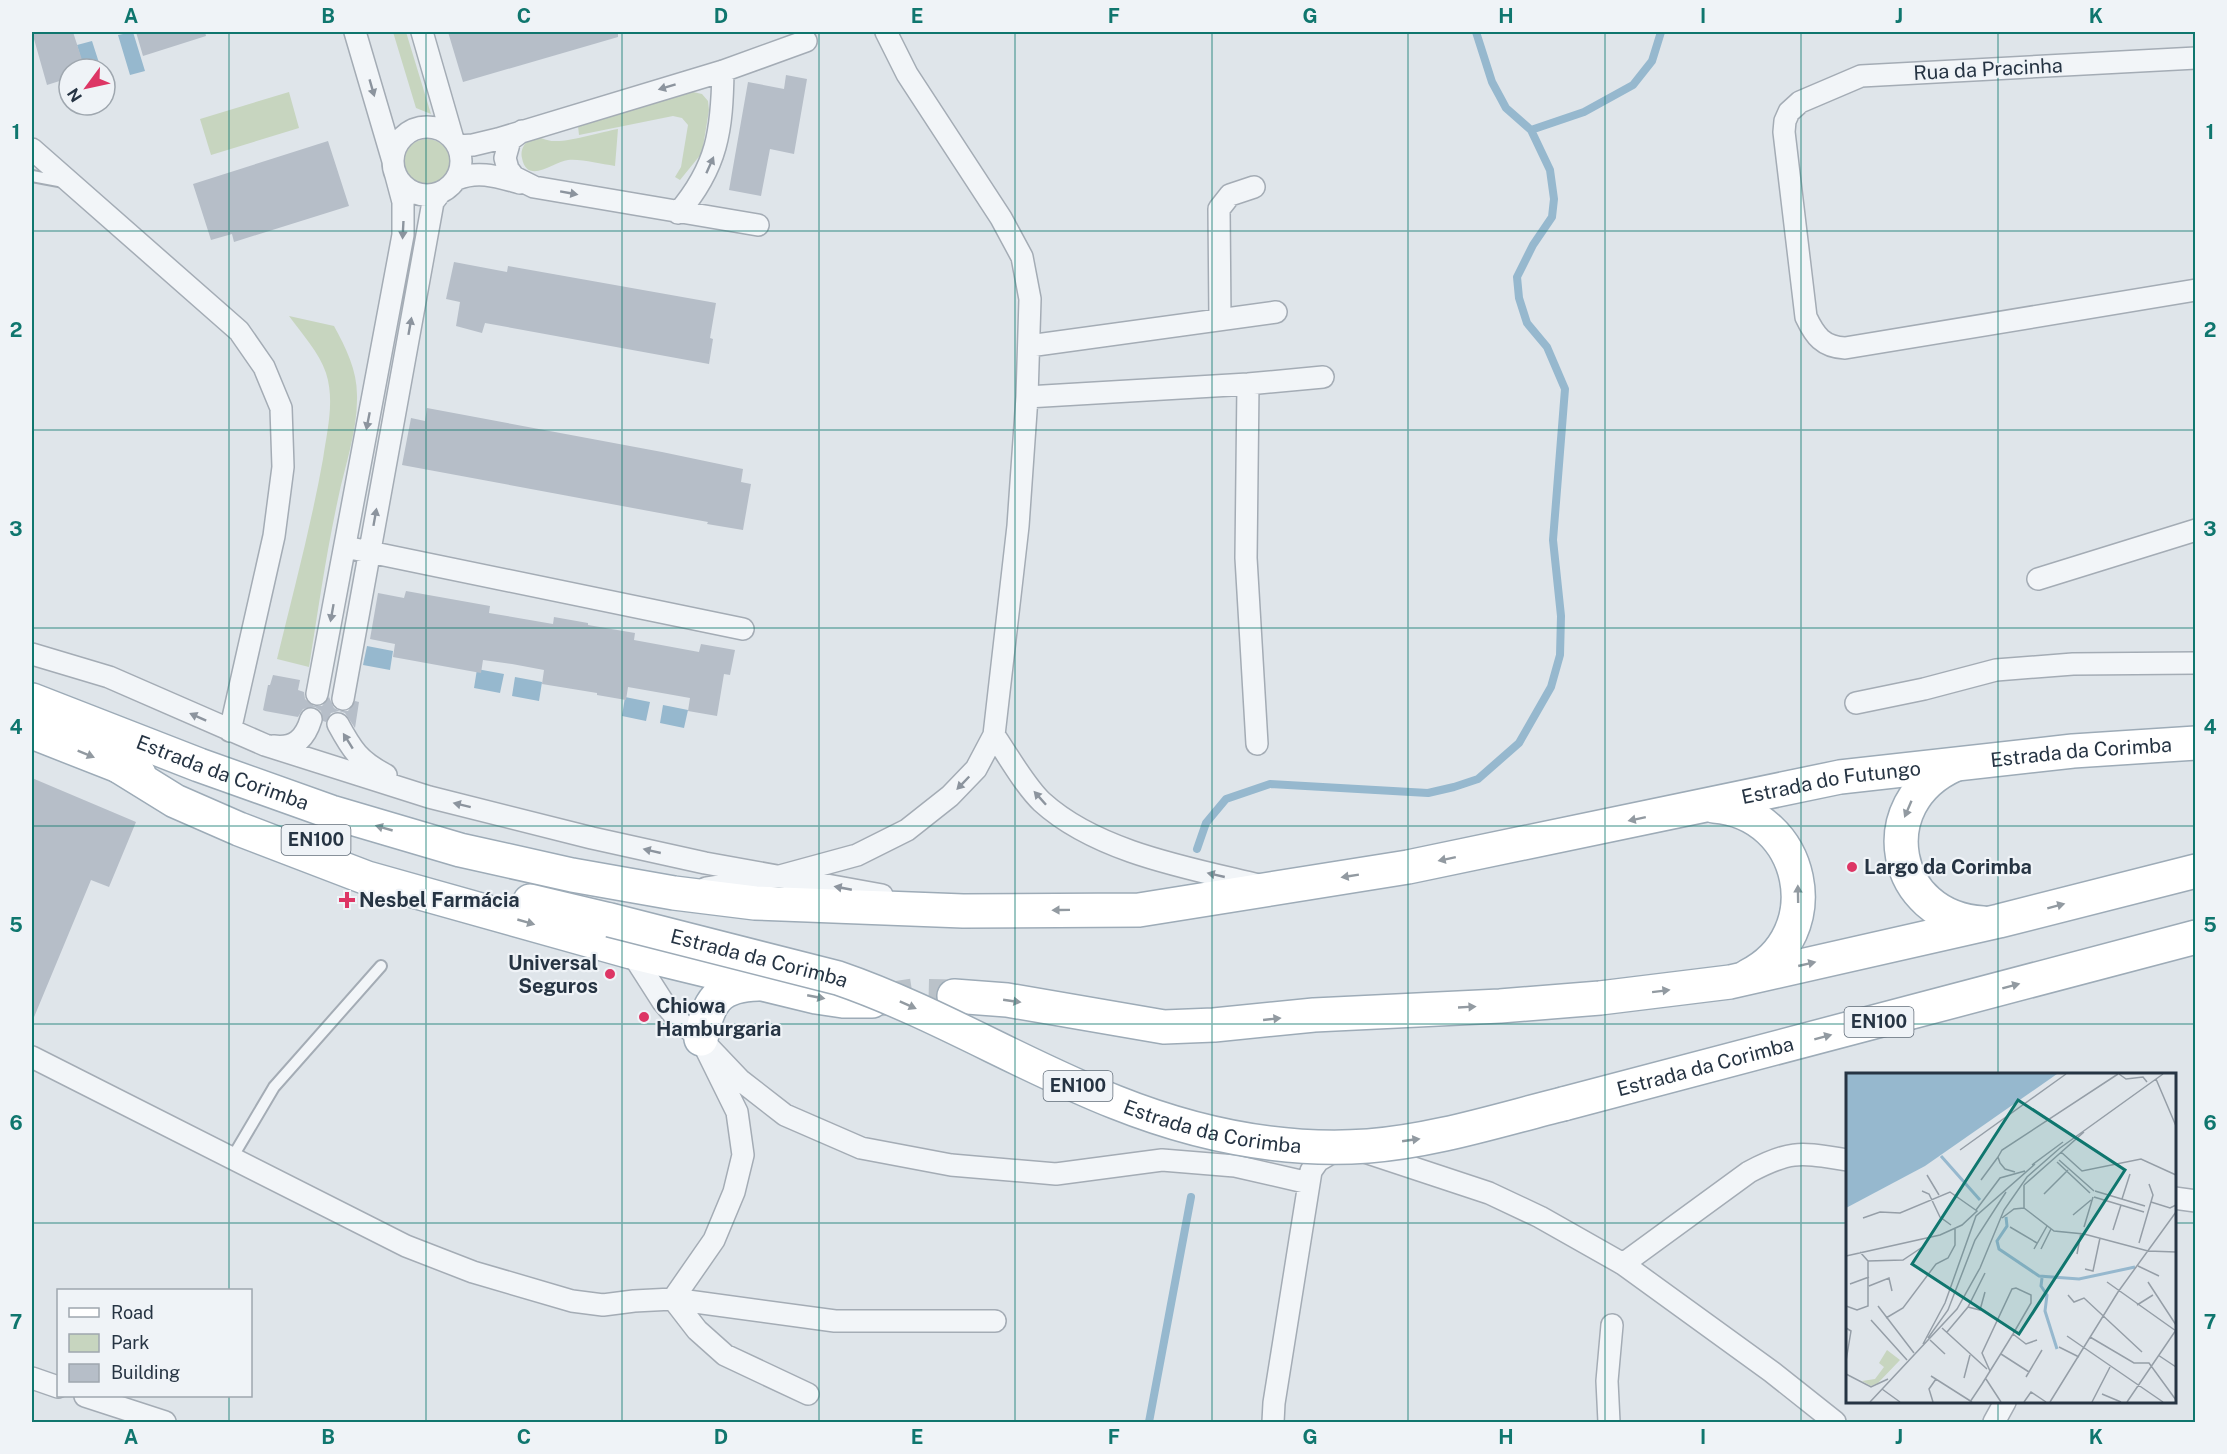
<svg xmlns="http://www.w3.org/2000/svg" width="2227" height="1454" viewBox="0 0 2227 1454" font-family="'Public Sans',sans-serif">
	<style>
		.green { fill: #c7d5bf }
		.water { fill: #96b8ce }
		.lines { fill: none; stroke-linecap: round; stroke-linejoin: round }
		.stream { stroke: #96b8ce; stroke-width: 8 }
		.building { fill: #b6bec8 }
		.primary-tunnel { stroke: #bac2c9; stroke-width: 33; stroke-dasharray: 33 16; stroke-linecap: butt }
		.lane-casing { stroke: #a4acb5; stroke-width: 14 }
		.street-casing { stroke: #a4acb5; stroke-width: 24 }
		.primary-casing { stroke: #9dabb7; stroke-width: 36 }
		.lane { stroke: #f2f5f8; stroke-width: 10 }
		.street { stroke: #f2f5f8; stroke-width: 21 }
		.primary { stroke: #fff; stroke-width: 33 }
		.primary-bridge-casing { stroke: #9dabb7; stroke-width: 36; stroke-linecap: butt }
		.primary-bridge { stroke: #fff; stroke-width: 33 }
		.oneway { fill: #8c949e }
		.oneway2 { fill: #929aa1 }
		.grid { fill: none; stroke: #0f766e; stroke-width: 1.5; stroke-opacity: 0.55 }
		.poi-dot { fill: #dd3665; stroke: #eff3f7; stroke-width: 2 }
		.labels { text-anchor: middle; stroke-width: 4.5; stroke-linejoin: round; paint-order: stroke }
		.shield { fill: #eff3f7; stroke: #626d79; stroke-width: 1.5 }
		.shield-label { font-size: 18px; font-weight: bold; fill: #263443 }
		.street-label { font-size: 20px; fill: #263443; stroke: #eff3f7 }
		.poi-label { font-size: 20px; font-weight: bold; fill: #263443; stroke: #eff3f7; text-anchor: start }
		.inset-river { fill: none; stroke: #96b8ce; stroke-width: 3 }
		.inset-road { fill: none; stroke: #959ea7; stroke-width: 1.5 }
		.view { fill: #0f766e; fill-opacity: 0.15; stroke: #0f766e; stroke-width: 3 }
		.inset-edge { fill: none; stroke: #263443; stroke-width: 3 }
		.neatline { fill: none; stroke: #0f766e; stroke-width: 2 }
		.grid-label { font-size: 20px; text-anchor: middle; font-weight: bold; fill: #0f766e }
	</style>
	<rect width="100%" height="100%" fill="#dfe5ea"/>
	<path class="green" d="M 393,32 L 406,32 L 431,114 L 416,108 Z
		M 289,92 L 299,128 L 211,155 L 200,119 Z
		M 693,92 L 702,94 L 708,101 L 709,110 L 702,153 L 680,180 L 675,177 L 681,167 L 688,125 L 682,118 L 673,116 L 579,135 L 578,126 Z
		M 618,129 L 615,166 C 600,164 583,159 568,160 C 555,161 527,186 522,158 C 520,151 524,142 531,139 C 540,135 545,141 554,141 C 570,142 601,132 618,129 Z
		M404 162a23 23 0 1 1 46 0a23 23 0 1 1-46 0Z
		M 289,316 L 334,326 C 346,348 357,370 357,395 C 358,430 345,465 338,499 C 326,554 318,611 309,667 L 277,659 C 293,593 311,526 323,459 C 327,431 335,401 326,373 C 319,352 302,334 289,316 Z"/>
	<path class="water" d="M 133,32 L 145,71 L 130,75 L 118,35 Z
		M 92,41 L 101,69 L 84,69 L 77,45 Z
		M 367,646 L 393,651 L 390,670 L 363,665 Z
		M 477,669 L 504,674 L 500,693 L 474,688 Z
		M 515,677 L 542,682 L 539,701 L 512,696 Z
		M 625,697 L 650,702 L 646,721 L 622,716 Z
		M 663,705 L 688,710 L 684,728 L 660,723 Z"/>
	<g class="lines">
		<path class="stream" d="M 1531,130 L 1584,112 L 1633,85 L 1652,61 L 1661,32
			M 1197,849 L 1206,823 L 1226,799 L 1270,784 L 1428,793 L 1454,787 L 1478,779 L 1519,743 L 1551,687 L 1560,655 L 1561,616 L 1553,540 L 1565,389 L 1547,347 L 1527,323 L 1519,298 L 1517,277 L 1533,245 L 1552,217 L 1554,199 L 1550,170 L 1531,130 L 1506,108 L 1492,82 L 1476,32
			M 1149,1422 L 1191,1197"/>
	</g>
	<path class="building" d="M 32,32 L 73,32 L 85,69 L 69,69 L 69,78 L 47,85 Z
		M 136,32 L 205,32 L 206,36 L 143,56 Z
		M 448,32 L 618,32 L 618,37 L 463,82 Z
		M 786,75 L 807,79 L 794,154 L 770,149 L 761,196 L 729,190 L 748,82 L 784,89 Z
		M 328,141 L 349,206 L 234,242 L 232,234 L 211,240 L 193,184 Z
		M 454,262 L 507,272 L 508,266 L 716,303 L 710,338 L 713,339 L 709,364 L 485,323 L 482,333 L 456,326 L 460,302 L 446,299 Z
		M 427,408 L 662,452 L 743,469 L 741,482 L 751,484 L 743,530 L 707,524 L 708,522 L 402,465 L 411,418 L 425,421 Z
		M 406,591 L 490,606 L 489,613 L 553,624 L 554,617 L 588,623 L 588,625 L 635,633 L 634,640 L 699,652 L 701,644 L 735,650 L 730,675 L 724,674 L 717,716 L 688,711 L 690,698 L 628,687 L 626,700 L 597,695 L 597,693 L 542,684 L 544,670 L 512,664 L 483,660 L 481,673 L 393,657 L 395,644 L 370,639 L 378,593 L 404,598 Z
		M 273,675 L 300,680 L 298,690 L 304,692 L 305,699 L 314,706 L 322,706 L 329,697 L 334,708 L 340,711 L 348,711 L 355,701 L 359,702 L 355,728 L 345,713 L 339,711 L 331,713 L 326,722 L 323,721 L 321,711 L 315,707 L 303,709 L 298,717 L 265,711 L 263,710 L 268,685 L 270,685 Z
		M 32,778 L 136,822 L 109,887 L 91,880 L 32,1022 Z"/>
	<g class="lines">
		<path class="primary-tunnel" d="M 880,1000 L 913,995 L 954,996"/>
		<defs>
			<path id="lane" d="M 32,176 L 64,182
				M 232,1158 L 274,1087 L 381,966"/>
			<path id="street" d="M 355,32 L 393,161
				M 422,32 L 452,136
				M 2196,58 L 1861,76 L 1800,102 L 1789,112 L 1785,121 L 1784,132 L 1806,317 C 1815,336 1823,347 1845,348 L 2196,290
				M393 161a34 34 0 1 1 68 0a34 34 0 1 1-68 0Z
				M 522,131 L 510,140 L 505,158 L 508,169 L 514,177 L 534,187 L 758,225
				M 458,146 L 473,145 L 498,139 L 723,71 L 806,41
				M 32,149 L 239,331 L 264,367 L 281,408 L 283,467 L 274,536 L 230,731
				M 457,179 C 479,170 498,177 520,183
				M 678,213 C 718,166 722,130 723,71
				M 1220,319 L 1219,209 L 1230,195 L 1254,187
				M 1029,346 L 1276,312
				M 1248,384 L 1246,558 L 1257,744
				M 1027,397 L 1248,384 L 1323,377
				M 355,549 L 743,629
				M 2038,579 L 2196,530
				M 32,654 L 109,677 L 265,745 L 429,797 L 592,838 L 705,863 L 882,895
				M 317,694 L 403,235 L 403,202 L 395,172
				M 343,699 L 433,202 L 440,193
				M 1856,703 L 1924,689 L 1996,670 L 2073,664 L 2196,663
				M 338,724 C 352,750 359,761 386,775
				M 994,735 C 1007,754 1025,786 1042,802 C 1097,852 1188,868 1259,885
				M 273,746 C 294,749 305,739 311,719
				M 706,888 L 780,876 L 857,855 L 907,830 L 950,796 L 976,769 L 994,735 L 1018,526 L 1027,397 L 1030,299 L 1022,257 L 1001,218 L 907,74 L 886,32
				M 631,952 L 663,1002 L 681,1023 L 701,1039 L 740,1080 L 785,1115 L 861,1148 L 951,1165 L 1056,1174 L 1162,1160 L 1235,1166 L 1309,1183
				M 32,1057 L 406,1246 L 473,1272 L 572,1301 L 603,1305 L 634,1301 L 673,1299 L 714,1240 L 734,1192 L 743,1155 L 737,1112 L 701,1039
				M 2174,1198 L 2196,1201
				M 1623,1264 L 1749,1172 C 1792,1149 1801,1153 1848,1160
				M 673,1299 L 835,1321 L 995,1321
				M 673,1299 L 697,1330 L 725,1355 L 808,1394
				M 32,1378 L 58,1387
				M 85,1396 L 165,1422
				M 1273,1422 L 1274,1403 L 1311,1171 L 1318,1161 L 1330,1154 L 1353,1148 L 1489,1193 L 1540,1217 L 1623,1264 L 1772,1372 L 1835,1422
				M 1609,1422 L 1607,1381 L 1612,1325
				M 1994,1422 L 2005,1402"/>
			<g id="primary">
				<path id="s1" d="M 32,700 L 199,765 L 331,812 L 460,850 L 572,875 L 674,893 L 755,903 L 963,911 L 1139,910 L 1408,867 L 1840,777 L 2073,751 L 2196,743"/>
				<path d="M 32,732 L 139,774"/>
				<path d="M 1954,765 C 1870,803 1891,918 1983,923"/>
				<path d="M 120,767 L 175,801 L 239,829 L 367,878 L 631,952 L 816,997 L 843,1001 L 872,1001"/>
				<path d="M 1714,806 C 1805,813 1831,934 1748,976"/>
				<path d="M 530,901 L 610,920"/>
				<path d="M 954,996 L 1007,1000 L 1164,1027 L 1214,1025 L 1314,1015 L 1500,1006 L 1600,998 L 1730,982 L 1999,921 L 2196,871"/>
				<path d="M 701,1039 C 708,1002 717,985 758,984"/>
				<path id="s2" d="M 1563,1104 L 2196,937"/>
			</g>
		</defs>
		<use href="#lane" class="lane-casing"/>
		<use href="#street" class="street-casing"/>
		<use href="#primary" class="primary-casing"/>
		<use href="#lane" class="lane"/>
		<use href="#street" class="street"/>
		<use href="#primary" class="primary"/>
		<defs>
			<g id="primary-bridge">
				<path id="s3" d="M 610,920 L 838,978 C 934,1011 1021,1065 1115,1102 C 1195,1134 1281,1152 1368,1146 C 1434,1141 1499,1120 1563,1104"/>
			</g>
		</defs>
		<use href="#primary-bridge" class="primary-bridge-casing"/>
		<use href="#primary-bridge" class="primary-bridge"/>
	</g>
	<defs><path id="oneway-solid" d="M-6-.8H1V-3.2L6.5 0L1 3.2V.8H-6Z" transform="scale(1.5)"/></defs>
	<g class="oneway">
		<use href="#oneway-solid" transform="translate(667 87) rotate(163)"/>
		<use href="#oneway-solid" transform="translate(372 88) rotate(74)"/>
		<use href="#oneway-solid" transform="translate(710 165) rotate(-66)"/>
		<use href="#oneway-solid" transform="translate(569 193) rotate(10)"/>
		<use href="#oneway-solid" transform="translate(403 230) rotate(93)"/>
		<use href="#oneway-solid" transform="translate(410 326) rotate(-80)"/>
		<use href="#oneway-solid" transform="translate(368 421) rotate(101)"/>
		<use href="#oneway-solid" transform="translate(375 517) rotate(-80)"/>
		<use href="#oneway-solid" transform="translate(332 613) rotate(100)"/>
		<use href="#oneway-solid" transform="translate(198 717) rotate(-156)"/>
		<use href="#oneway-solid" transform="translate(348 741) rotate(-122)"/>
		<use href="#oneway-solid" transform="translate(963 783) rotate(134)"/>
		<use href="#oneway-solid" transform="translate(1040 798) rotate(-132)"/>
		<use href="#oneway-solid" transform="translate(462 805) rotate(-166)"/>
		<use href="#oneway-solid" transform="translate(652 851) rotate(-167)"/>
		<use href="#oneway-solid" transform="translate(1216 875) rotate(-167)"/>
		<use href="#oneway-solid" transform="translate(843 888) rotate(-169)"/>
	</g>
	<g class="oneway2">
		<use href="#oneway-solid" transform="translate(86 754) rotate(22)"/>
		<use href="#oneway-solid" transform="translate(1908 809) rotate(113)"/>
		<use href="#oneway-solid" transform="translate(1637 819) rotate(168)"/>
		<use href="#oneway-solid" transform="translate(384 828) rotate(-164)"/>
		<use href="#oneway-solid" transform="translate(1447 859) rotate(168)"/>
		<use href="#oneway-solid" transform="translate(1350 876) rotate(171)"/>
		<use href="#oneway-solid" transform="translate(1798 894) rotate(-91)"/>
		<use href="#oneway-solid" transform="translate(2056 906) rotate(-15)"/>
		<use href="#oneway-solid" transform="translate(1061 910) rotate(179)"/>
		<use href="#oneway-solid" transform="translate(526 922) rotate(16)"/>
		<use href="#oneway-solid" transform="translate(1807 964) rotate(-13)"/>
		<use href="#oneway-solid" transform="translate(2011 986) rotate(-15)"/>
		<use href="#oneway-solid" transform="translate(1661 991) rotate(-7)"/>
		<use href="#oneway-solid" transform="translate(816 997) rotate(11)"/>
		<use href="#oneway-solid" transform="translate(1012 1001) rotate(8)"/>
		<use href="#oneway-solid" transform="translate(908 1005) rotate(24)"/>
		<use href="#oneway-solid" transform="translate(1467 1007) rotate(-3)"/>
		<use href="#oneway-solid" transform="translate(1272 1019) rotate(-6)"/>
		<use href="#oneway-solid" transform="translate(1823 1037) rotate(-15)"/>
		<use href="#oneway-solid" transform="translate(1411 1140) rotate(-8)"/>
	</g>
	<path class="grid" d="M 229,32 L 229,1290M 426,32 L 426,1422M 622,32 L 622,1422M 819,32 L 819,1422M 1015,32 L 1015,1422M 1212,32 L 1212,1422M 1408,32 L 1408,1422M 1605,32 L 1605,1422M 1801,32 L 1801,1422M 1998,32 L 1998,1074M 32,231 L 2196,231M 32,430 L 2196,430M 32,628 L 2196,628M 32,826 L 2196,826M 32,1024 L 2196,1024M 32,1223 L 1848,1223M 2174,1223 L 2196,1223M 229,1396 L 229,1422M 1998,1402 L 1998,1422"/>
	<g class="poi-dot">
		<circle cx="1852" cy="867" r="6"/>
		<path d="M344 891h6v6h6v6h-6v6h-6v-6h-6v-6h6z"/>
		<circle cx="610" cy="974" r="6"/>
		<circle cx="644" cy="1017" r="6"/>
	</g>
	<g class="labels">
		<g class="shield">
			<rect x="281.5" y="825" width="69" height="30" rx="4.5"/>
			<rect x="1844.5" y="1007" width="69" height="30" rx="4.5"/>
			<rect x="1043.5" y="1071" width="69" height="30" rx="4.5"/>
		</g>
		<g class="shield-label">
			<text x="316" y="846">EN100</text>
			<text x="1879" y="1028">EN100</text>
			<text x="1078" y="1092">EN100</text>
		</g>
		<g class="street-label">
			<text transform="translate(1988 69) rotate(-3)" y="7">Rua da Pracinha</text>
			<text dy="7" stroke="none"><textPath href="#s1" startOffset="2094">Estrada da Corimba</textPath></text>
			<text dy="7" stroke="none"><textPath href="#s1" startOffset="204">Estrada da Corimba</textPath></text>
			<text dy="7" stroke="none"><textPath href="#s1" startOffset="1842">Estrada do Futungo</textPath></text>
			<text dy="7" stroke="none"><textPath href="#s3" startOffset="154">Estrada da Corimba</textPath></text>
			<text dy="7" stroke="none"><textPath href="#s2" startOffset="147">Estrada da Corimba</textPath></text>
			<text dy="7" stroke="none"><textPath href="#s3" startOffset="640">Estrada da Corimba</textPath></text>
		</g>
		<g class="poi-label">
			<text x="1864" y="874">Largo da Corimba</text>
			<text x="359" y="907">Nesbel Farmácia</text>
			<text x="598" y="970" text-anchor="end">Universal<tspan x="598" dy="23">Seguros</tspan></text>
			<text x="656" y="1013">Chiowa<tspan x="656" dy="23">Hamburgaria</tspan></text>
		</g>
	</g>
	<g transform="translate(1846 1073)">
		<rect width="330" height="330" fill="#dfe5ea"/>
		<path d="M 41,277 L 54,287 L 32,310 L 25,313 L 16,308 L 29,306 L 38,294 L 33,290 Z" fill="#c7d5bf"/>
		<path d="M 0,1 L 211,1 L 79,93 L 0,135 Z" fill="#96b8ce"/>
		<path class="inset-river" d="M 95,83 L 134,127M 160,144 L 161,153 L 151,168 L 153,176 L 193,203 L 233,206 L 289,194M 196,205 L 195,213 L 201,222 L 199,238 L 211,276"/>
		<path class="inset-road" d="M 273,1 L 280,6 L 297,4 L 301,9M 310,6 L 330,53M 114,77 L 220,1M 215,79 L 236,98 L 295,86 L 330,102M 213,87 L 248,118M 211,89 L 244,120M 186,92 L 217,69M 169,99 L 159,96 L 154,90 L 152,84 L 156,77 L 272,1M 81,102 L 93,122M 135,107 L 152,84M 178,112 L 178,135 L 208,158 L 238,161 L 302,178 L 330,179M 178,112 L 238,59M 76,118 L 83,121 L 94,144 L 105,152M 249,118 L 299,133M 198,121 L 222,97M 248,124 L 298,139M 276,126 L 284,101M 305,129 L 324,135 L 330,132M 130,137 L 154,105 L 179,98M 227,142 L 245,127M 156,145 L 168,136 L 178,135M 164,154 L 191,170M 238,154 L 247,124M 267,157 L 275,132M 293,170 L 307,122 L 303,111M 188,176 L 201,153M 195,176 L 205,156M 14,179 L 22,188 L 57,187 L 78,173M 231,181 L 235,160M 0,183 L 94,162 L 116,152 L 131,138 L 104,119 L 54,140 L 34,139 L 17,145M 292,193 L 313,203M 239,196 L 247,198 L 254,165M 261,209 L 330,258M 302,209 L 330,252M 4,211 L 23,204M 23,213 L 43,205 L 46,218M 222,222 L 228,229 L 238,225 L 296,279M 291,232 L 307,222M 0,233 L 11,237 L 22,233 L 22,188M 32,233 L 68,280M 122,234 L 134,237 L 139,219M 40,245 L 57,235 L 90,191 L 102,185 L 109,172 L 109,156M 25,247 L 61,287M 0,255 L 5,258 L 0,288M 96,255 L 141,296M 101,259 L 122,234 L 139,200M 167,261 L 180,271 L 191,267M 221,263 L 317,329M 244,264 L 288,290 L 303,290 L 330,327M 82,265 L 102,237 L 129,167 L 160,119M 84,267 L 99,281M 77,271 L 99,230 L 130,143 L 189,91M 213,274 L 233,284M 155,281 L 183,299M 312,282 L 330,294M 0,301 L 25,314 L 42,306M 85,303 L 126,329M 180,304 L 196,277M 118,305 L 124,282M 140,306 L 155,329M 36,316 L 54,329M 256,321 L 275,329M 24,329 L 111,236 L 134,195 L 158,137 L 181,104 L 214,75 L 317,1M 87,329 L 83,316 L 90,306M 124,329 L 136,311 L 167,261 L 185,230 L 185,222 L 170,215 L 166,216 L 136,280 L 144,298M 178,329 L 185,319 L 200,329M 204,329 L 272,219 L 330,139M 246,329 L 264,294M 281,329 L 330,257"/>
		<path class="view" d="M 172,27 L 279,97 L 173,261 L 66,191 Z"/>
		<rect width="330" height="330" class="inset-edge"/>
	</g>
	<rect width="2227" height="1454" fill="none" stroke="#eff3f7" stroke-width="66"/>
	<rect x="57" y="1289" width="195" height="108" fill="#eff3f7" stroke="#9fa7af" stroke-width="1.5"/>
	<rect x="69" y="1308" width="30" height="9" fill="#ffffff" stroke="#9fa7af" stroke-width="1.5"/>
	<text x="111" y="1319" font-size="18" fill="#263443">Road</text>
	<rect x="69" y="1334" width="30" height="18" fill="#c7d5bf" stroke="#9fa7af" stroke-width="1.5"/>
	<text x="111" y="1349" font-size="18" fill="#263443">Park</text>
	<rect x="69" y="1364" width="30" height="18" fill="#b6bec8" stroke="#9fa7af" stroke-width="1.5"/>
	<text x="111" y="1379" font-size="18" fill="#263443">Building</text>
	<g transform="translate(87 87) rotate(237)"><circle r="28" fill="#eff3f7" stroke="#9fa7af" stroke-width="1.5"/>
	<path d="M0-4.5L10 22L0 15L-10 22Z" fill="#dd3665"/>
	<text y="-9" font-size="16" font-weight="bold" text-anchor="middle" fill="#263443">N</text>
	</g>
	<rect x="33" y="33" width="2161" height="1388" class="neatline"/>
	<g class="grid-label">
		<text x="131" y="23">A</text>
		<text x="328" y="23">B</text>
		<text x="524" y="23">C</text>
		<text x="721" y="23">D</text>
		<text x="917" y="23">E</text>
		<text x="1114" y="23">F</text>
		<text x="1310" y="23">G</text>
		<text x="1506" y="23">H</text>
		<text x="1703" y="23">I</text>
		<text x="1899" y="23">J</text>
		<text x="2096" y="23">K</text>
		<text x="16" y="139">1</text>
		<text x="2210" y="139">1</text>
		<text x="16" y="337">2</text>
		<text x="2210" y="337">2</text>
		<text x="16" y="536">3</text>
		<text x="2210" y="536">3</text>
		<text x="16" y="734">4</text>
		<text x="2210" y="734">4</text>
		<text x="16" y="932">5</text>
		<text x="2210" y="932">5</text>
		<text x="16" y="1130">6</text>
		<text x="2210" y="1130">6</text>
		<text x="16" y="1329">7</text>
		<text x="2210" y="1329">7</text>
		<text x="131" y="1444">A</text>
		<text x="328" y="1444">B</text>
		<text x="524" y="1444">C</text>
		<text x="721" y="1444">D</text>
		<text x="917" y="1444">E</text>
		<text x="1114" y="1444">F</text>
		<text x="1310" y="1444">G</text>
		<text x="1506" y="1444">H</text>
		<text x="1703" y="1444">I</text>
		<text x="1899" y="1444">J</text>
		<text x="2096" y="1444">K</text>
	</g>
</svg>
